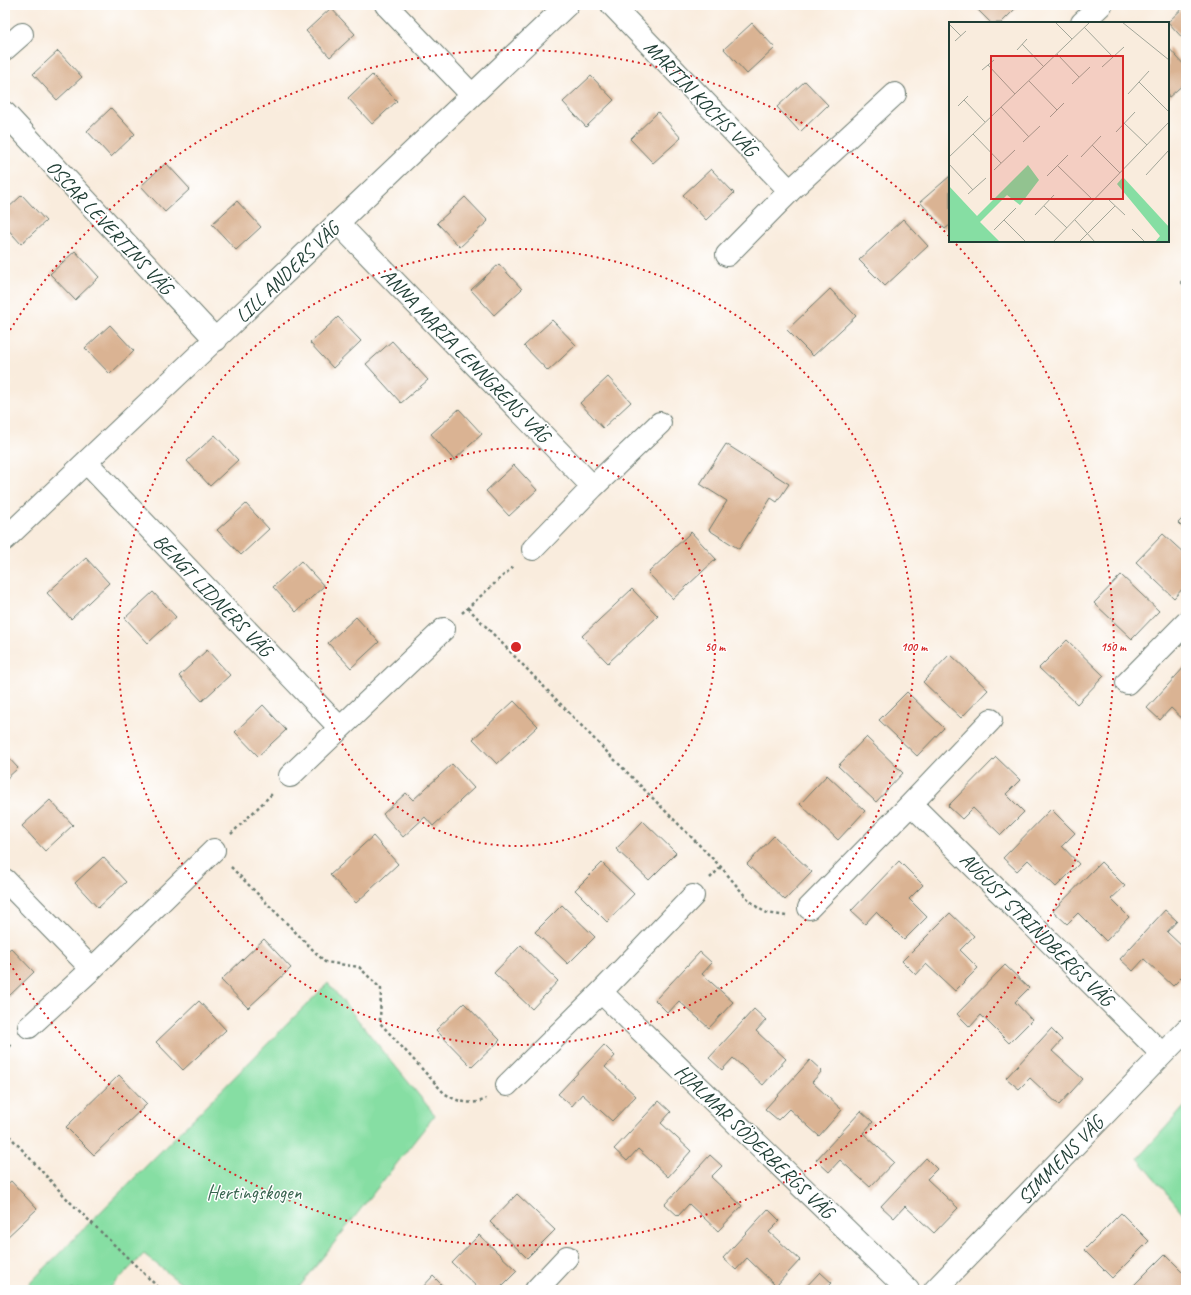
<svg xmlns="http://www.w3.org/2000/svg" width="1191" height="1295" viewBox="0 0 1191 1295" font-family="Caveat,sans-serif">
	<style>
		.green { fill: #86dea3; stroke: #528e6c }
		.building { fill: #dab393 }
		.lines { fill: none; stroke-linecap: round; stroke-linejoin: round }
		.minor-casing { stroke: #6b7a6f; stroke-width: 24 }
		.path { stroke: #6b7a6f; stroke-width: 2.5; stroke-dasharray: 3 3; stroke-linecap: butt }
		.minor { stroke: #fff; stroke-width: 22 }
		.ring { fill: none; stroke: #d62828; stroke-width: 2; stroke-dasharray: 2 4 }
		.labels { text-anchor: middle; stroke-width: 3; stroke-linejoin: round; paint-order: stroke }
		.street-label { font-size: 20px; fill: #1f3d34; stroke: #fff }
		.park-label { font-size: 20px; fill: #396550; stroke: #fff }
		.inset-road { fill: none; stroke: #a2a699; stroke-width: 1 }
		.view { fill: #d62828; fill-opacity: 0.15; stroke: #d62828; stroke-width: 2 }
		.inset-edge { fill: none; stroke: #1f3d34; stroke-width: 2 }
		.centre { fill: #d62828; stroke: #fff; stroke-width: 2 }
		.ring-label { font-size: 12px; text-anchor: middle; font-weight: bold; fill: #d62828; stroke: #fff; stroke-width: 3; stroke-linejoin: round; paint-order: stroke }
	</style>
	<rect width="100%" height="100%" fill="#fff"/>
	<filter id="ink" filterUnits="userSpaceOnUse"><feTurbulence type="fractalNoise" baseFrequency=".025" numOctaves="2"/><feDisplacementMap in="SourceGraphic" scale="8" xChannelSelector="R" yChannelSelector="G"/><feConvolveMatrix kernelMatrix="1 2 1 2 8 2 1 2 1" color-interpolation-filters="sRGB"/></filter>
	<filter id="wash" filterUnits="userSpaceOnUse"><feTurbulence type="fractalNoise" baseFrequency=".012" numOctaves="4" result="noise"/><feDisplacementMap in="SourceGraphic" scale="16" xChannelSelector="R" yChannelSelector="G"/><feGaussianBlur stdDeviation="0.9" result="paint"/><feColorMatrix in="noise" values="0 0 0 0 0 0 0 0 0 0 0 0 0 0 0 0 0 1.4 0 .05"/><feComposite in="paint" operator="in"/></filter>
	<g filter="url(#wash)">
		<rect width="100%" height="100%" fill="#f9ecdd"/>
		<path class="green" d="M 328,983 L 435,1115 L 297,1290 L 189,1290 L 144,1254 L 108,1290 L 23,1290 Z
			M 1186,1105 L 1186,1217 L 1138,1158 Z"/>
		<g id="blocks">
			<path class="building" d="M 973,5 L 1019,5 L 1001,23 L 991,23 Z
				M 1186,5 L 1186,42 L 1168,22 Z
				M 331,8 L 355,34 L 330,57 L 306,31 Z
				M 752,23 L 775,48 L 747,74 L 724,49 Z
				M 1168,47 L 1186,67 L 1186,82 L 1168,98 Z
				M 58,51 L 82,77 L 57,100 L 33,74 Z
				M 372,75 L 397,101 L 372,124 L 348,98 Z
				M 591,76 L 614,100 L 586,127 L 563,102 Z
				M 805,81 L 828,105 L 800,132 L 777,107 Z
				M 111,108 L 135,134 L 111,157 L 87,131 Z
				M 658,112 L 681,138 L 653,163 L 630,139 Z
				M 166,163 L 190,189 L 165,212 L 141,186 Z
				M 711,169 L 734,193 L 706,220 L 683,195 Z
				M 950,176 L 950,225 L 945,229 L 920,202 Z
				M 22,195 L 46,221 L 21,244 L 5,226 L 5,211 Z
				M 465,197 L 488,221 L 460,247 L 437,223 Z
				M 237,201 L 261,227 L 236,250 L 212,224 Z
				M 903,219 L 928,246 L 885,286 L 859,260 Z
				M 75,251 L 99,277 L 75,300 L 50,274 Z
				M 499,264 L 522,289 L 494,315 L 471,290 Z
				M 1186,277 L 1186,288 L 1180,282 Z
				M 830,289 L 856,316 L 813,356 L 787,330 Z
				M 338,317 L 361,341 L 333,368 L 310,343 Z
				M 552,320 L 576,345 L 548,371 L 524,346 Z
				M 110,325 L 134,351 L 110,374 L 85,348 Z
				M 392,341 L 428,380 L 401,403 L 366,364 Z
				M 608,377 L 631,402 L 603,428 L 580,403 Z
				M 459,409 L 482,434 L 454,460 L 431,434 Z
				M 215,435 L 238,460 L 210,486 L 187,461 Z
				M 726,444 L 789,484 L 777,502 L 771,498 L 739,549 L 709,530 L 727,501 L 700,484 Z
				M 514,465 L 537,490 L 509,516 L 486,491 Z
				M 246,504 L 269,529 L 241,555 L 217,530 Z
				M 1186,515 L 1186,531 L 1178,523 Z
				M 691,532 L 716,559 L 673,599 L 648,573 Z
				M 1163,534 L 1186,555 L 1186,585 L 1174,598 L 1136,562 Z
				M 86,558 L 109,583 L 71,619 L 47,593 Z
				M 301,561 L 324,586 L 296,612 L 273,587 Z
				M 1121,575 L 1159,611 L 1132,639 L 1094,603 Z
				M 632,589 L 658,616 L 608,663 L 582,636 Z
				M 153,592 L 176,617 L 148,643 L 125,618 Z
				M 356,617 L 379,642 L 351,668 L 328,643 Z
				M 1067,640 L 1104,676 L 1077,704 L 1039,668 Z
				M 207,650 L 230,675 L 202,701 L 179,676 Z
				M 950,654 L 988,690 L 961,718 L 923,682 Z
				M 1186,665 L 1186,722 L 1171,708 L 1160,720 L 1147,708 Z
				M 907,692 L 944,728 L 917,756 L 879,720 Z
				M 514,701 L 538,726 L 497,764 L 473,739 Z
				M 263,705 L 286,730 L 258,756 L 235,732 Z
				M 866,737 L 903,773 L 876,802 L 838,766 Z
				M 5,754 L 18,768 L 5,780 Z
				M 996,757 L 1020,780 L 1006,794 L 1024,812 L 1001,835 L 973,808 L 962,819 L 948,806 Z
				M 452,764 L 474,788 L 433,826 L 425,817 L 403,837 L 383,814 L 406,793 L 413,800 Z
				M 827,775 L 865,811 L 838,840 L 800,804 Z
				M 50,800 L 73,825 L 45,851 L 22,826 Z
				M 1051,809 L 1075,833 L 1062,846 L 1079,864 L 1056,887 L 1028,860 L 1017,871 L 1003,858 Z
				M 643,821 L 676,853 L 649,880 L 616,849 Z
				M 373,836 L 398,864 L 356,903 L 330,875 Z
				M 774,836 L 812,872 L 785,900 L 747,864 Z
				M 103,857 L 126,882 L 98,908 L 75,883 Z
				M 899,861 L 923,885 L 909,899 L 927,917 L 904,940 L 876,912 L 865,924 L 851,911 Z
				M 1101,862 L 1125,886 L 1111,899 L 1129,917 L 1106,941 L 1078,913 L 1067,924 L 1053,911 Z
				M 602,863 L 634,894 L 607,922 L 575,890 Z
				M 562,905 L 595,937 L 568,964 L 535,932 Z
				M 1165,910 L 1177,921 L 1167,932 L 1186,950 L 1186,973 L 1173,986 L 1144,959 L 1133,971 L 1120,959 Z
				M 950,913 L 974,936 L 960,950 L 978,968 L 955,991 L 926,964 L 916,975 L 902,961 Z
				M 264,939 L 291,968 L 248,1008 L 221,980 Z
				M 521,945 L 558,981 L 532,1009 L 494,973 Z
				M 11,948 L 34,972 L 8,997 L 5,994 L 5,953 Z
				M 700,952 L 712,963 L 702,974 L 733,1002 L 709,1028 L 679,1001 L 668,1013 L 655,1000 Z
				M 1005,965 L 1029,988 L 1015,1002 L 1032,1020 L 1009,1043 L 981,1015 L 970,1027 L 957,1014 Z
				M 199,1001 L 226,1030 L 183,1070 L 156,1042 Z
				M 464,1003 L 500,1040 L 472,1067 L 436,1030 Z
				M 754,1009 L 766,1020 L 756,1031 L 786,1059 L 763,1085 L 733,1058 L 722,1070 L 709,1058 Z
				M 1051,1029 L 1062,1040 L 1052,1051 L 1083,1079 L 1059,1105 L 1030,1078 L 1019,1089 L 1006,1078 Z
				M 604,1045 L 615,1056 L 605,1067 L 636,1096 L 612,1121 L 582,1094 L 572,1106 L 558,1094 Z
				M 810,1060 L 822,1071 L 812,1082 L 842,1110 L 819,1136 L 789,1109 L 778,1120 L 765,1109 Z
				M 119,1075 L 147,1104 L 94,1155 L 66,1127 Z
				M 659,1101 L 671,1112 L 661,1123 L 691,1151 L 668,1177 L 638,1149 L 627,1161 L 614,1149 Z
				M 861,1111 L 873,1122 L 863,1133 L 894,1162 L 870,1187 L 840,1160 L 829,1172 L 816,1160 Z
				M 710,1155 L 722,1166 L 711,1177 L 742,1206 L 718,1231 L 689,1204 L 678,1216 L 665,1204 Z
				M 926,1158 L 937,1169 L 927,1179 L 958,1208 L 934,1233 L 905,1206 L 894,1218 L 881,1206 Z
				M 11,1181 L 37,1209 L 5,1239 L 5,1186 Z
				M 517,1194 L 555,1230 L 527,1258 L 490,1222 Z
				M 768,1209 L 780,1221 L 769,1232 L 800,1260 L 776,1286 L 747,1258 L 736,1270 L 723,1258 Z
				M 1121,1213 L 1149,1241 L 1112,1278 L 1084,1250 Z
				M 479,1235 L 517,1271 L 498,1290 L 480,1290 L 452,1263 Z
				M 1165,1254 L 1186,1275 L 1186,1289 L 1185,1290 L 1129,1290 Z
				M 820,1272 L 832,1283 L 825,1290 L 803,1290 Z
				M 433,1276 L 447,1290 L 420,1290 Z"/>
		</g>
	</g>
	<g filter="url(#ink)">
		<use href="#blocks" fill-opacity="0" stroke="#6b7a6f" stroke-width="1"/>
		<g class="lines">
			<defs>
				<path id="minor" d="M 386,5 L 472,95
					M 612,5 L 790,191
					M 1082,23 L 1101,5
					M 5,49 L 22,34
					M 5,113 L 216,340
					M 338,223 L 593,487
					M 727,255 L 790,191 L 895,94
					M 86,462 L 340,728
					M 5,539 L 567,5
					M 533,549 L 593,487 L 660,423
					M 1127,683 L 1186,623
					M 290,776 L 444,629
					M 911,804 L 1162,1054
					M 5,880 L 92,969
					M 809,908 L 911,804 L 991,720
					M 601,992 L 908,1290
					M 29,1027 L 92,969 L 214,850
					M 507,1085 L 601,992 L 693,896
					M 536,1290 L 567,1257
					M 935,1290 L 1186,1030"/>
			</defs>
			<use href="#minor" class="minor-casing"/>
			<path class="path" d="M 468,608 L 602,747 L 721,867 L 746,897 L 758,908 L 767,913 L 786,916
				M 462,613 L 515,565
				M 231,834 L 273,793
				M 231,867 L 325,962 L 359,967 L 381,989 L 380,1023 L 444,1093 C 457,1102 471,1106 486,1099
				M 710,878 L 721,867
				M 5,1051 L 12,1044
				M 5,1131 L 70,1202 L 161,1290"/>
			<use href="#minor" class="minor"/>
		</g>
	</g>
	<g class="ring">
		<circle cx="516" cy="647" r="199"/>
		<circle cx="516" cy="647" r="398"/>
		<path d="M7 335A597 597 0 0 1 949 236M956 244A597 597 0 1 1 7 959"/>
	</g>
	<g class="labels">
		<g class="street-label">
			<text transform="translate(701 98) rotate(46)" y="7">MARTIN KOCHS VÄG</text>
			<text transform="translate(110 227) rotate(47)" y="7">OSCAR LEVERTINS VÄG</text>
			<text transform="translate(287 272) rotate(-44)" y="7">LILL ANDERS VÄG</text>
			<text transform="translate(466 355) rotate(46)" y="7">ANNA MARIA LENNGRENS VÄG</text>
			<text transform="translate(213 595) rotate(46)" y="7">BENGT LIDNERS VÄG</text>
			<text transform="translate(1037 929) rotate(45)" y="7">AUGUST STRINDBERGS VÄG</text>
			<text transform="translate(755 1141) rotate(44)" y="7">HJALMAR SÖDERBERGS VÄG</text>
			<text transform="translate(1060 1160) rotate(-46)" y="7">SIMMENS VÄG</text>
		</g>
		<g class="park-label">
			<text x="254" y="1199">Hertingskogen</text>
		</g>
	</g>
	<g transform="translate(949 22)">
		<rect width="220" height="220" fill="#f9ecdd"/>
		<path d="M 79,143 L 90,158 L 71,183 L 58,173 L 31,200 L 51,220 L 0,220 L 0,164 L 28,194 ZM 174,155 L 220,205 L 220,220 L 206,220 L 211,214 L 168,162 Z" fill="#86dea3"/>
		<path class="inset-road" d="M 106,0 L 123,17M 173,0 L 220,38M 0,2 L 12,14M 135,5 L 164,35M 6,19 L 17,9M 73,22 L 95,45M 68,28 L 78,17M 108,32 L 130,55M 39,43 L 66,72M 153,45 L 175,25M 33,48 L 45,38M 80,59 L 108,88M 190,60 L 220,90M 123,62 L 141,45M 179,72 L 200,49M 15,78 L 36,100M 9,84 L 19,74M 52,85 L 80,115M 101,95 L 115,81M 175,101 L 198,123M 167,110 L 186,90M 24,112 L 52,141M 74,120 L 91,104M 143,123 L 171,151M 0,135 L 141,0M 132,135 L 152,114M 0,142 L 24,168M 109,144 L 144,178M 45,148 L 66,128M 197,153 L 220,128M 98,154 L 119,133M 19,172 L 37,156M 160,178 L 176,193M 95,184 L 118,206M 86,193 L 105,173M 55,198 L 77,220M 126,198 L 146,220M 183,207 L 196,220M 45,208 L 67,186M 104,220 L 220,100M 130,220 L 166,184"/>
		<path class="view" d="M 42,34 L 174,34 L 174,177 L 42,177 Z"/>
		<rect width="220" height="220" class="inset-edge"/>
	</g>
	<circle cx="516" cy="647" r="6" class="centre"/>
	<g class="ring-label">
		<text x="715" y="651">50 m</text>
		<text x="914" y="651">100 m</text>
		<text x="1113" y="651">150 m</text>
	</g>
	<rect width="1191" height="1295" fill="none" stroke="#fff" stroke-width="20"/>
</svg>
